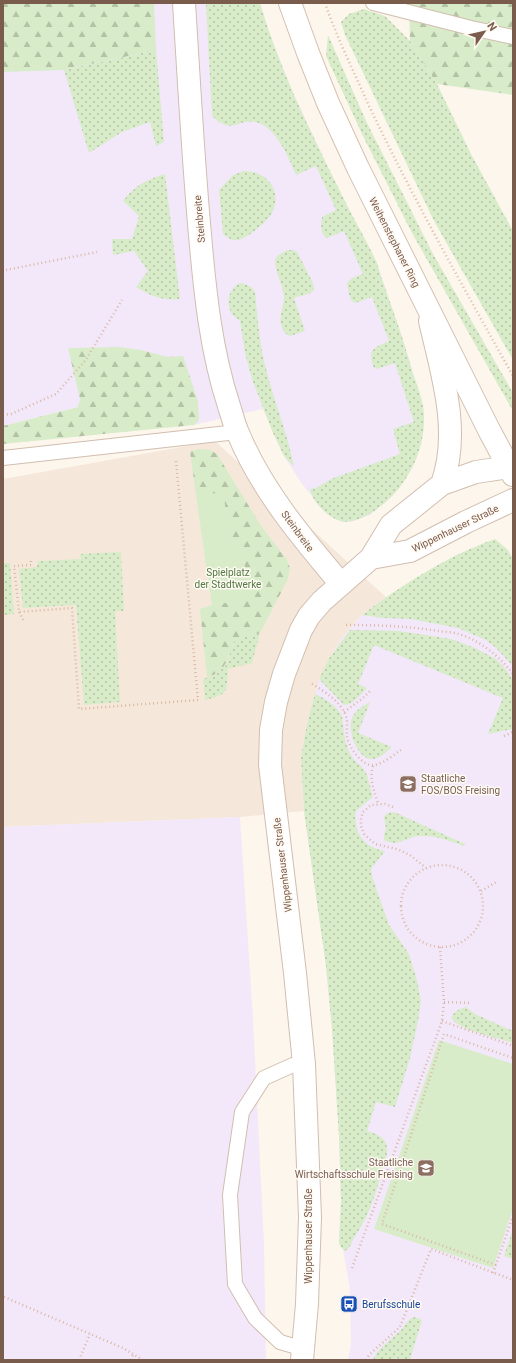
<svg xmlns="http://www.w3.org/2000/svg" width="516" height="1363" viewBox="0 0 516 1363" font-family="Roboto,sans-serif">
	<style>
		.residential { fill: #f5e8da }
		.education { fill: #f3e8fa }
		.grass { fill: url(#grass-dots) }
		.forest { fill: url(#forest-firs) }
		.park { fill: #d8ecc9 }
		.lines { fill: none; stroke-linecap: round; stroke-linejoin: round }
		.service-casing { stroke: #d1beb0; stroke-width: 16 }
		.minor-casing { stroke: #d1beb0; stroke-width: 24 }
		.tertiary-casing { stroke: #d1beb0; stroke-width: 24 }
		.secondary-casing { stroke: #d6c0b0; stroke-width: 24 }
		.path { stroke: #d9b8a5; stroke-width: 2.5; stroke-dasharray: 1 3; stroke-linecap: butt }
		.service { stroke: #fff; stroke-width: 14 }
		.minor { stroke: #fff; stroke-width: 22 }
		.tertiary { stroke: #fff; stroke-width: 22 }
		.secondary { stroke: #fff; stroke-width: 22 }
		.labels { text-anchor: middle; stroke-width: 3; stroke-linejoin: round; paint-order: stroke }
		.street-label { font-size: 10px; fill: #7a5c4d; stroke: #fffaf3 }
		.park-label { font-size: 10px; fill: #537a41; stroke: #fffaf3 }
		.education-label { font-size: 10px; fill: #785e54; stroke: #fffaf3; text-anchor: start }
		.transit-label { font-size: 10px; fill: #164399; stroke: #fffaf3; text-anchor: start }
	</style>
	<defs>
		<pattern id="grass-dots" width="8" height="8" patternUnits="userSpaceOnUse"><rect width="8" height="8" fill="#d8ecc9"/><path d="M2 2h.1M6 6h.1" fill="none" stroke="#b4c2a5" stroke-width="1.8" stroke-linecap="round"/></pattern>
		<pattern id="forest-firs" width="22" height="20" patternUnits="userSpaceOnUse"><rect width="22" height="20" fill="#d8ecc9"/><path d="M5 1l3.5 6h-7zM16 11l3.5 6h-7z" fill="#b4c2a5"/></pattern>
	</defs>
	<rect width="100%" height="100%" fill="#fdf6ec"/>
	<path class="residential" d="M 215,441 L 386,597 L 362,615 L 343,637 L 330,657 L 301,758 L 304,811 L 240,817 L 3,827 L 3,479 Z"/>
	<path class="education" d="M 3,3 L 260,3 L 267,27 L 293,93 L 339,190 L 376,261 L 405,346 L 423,406 L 424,415 L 422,441 L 412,469 L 387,501 L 370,515 L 354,521 L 347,522 L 341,521 L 326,513 L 302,484 L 284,456 L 263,409 L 194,425 L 78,407 L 3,426 Z
		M 513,595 L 513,1360 L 348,1360 L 351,1345 L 350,1289 L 343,1250 L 339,1242 L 341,1201 L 339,1136 L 332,1029 L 326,966 L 304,811 L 301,758 L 307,724 L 319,680 L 330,657 L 343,637 L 362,615 L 386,597 Z
		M 240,817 L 253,1019 L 264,1244 L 266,1360 L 3,1360 L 3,827 Z"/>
	<path class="grass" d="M 206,3 L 260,3 C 279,68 309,129 339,189 C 350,213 365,237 376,261 C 379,268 380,275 383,282 C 389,300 396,318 402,337 C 406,349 409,361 413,374 C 418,387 424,403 424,417 C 425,459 398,503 359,519 C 353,521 346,523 340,521 C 328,517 312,502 310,489 L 316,488 L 331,479 L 400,454 L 393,429 L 414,422 L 395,363 L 377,369 L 374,368 C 367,350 373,348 389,341 L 372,297 L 355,303 L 351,300 L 349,294 L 347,283 L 352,278 L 363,274 L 344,231 L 327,238 C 320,234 321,224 322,217 L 336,210 L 316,166 L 296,175 C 289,158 276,127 256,122 C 237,118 233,136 212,116 Z
		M 364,9 L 385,16 L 410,41 L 437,84 L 471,154 L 513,231 L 513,360 L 434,221 L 345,35 L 341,22 L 349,14 Z
		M 328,35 L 366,121 L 433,254 L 513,393 L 513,411 L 412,233 L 363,136 L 326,56 Z
		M 156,50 L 164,142 L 156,146 L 150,122 L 122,132 L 89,153 L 64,70 Z
		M 244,171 C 267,171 283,191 272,213 C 268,221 246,240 237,240 C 231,241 227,237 223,234 L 219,190 L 233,175 Z
		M 165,174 L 180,299 C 162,301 151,296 136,287 L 148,271 L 134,251 L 113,255 L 112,239 L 132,239 L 139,216 L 123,201 C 136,185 146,180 165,174 Z
		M 287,250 L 293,250 L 297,252 L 313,283 L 314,289 L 311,293 L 294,298 L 305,331 L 290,336 C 285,334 282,330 281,324 C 279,315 284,306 284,297 C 283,284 275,273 275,260 L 277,256 Z
		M 240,283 C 247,284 252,286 255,292 C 258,318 259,344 266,369 C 274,402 288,434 294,467 L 284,456 L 273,433 L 252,379 L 245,353 L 240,321 C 238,319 234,317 232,314 C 225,303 229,288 240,283 Z
		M 495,539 L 508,550 L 513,559 L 513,666 L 496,648 L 486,640 L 458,628 L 411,619 L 383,618 L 362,615 C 402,585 447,556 495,539 Z
		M 121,552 L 124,611 L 115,611 L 120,702 L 84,705 L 76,605 L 23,608 L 19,569 L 37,567 L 38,561 L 81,559 L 80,554 Z
		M 3,563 L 10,563 L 14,614 L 3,615 Z
		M 350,630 L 399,631 L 451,639 L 475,648 L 496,659 L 503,666 L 513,679 L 513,729 L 488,734 L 503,698 L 374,645 L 358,684 L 367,688 C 361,694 353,705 344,705 L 319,679 L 330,657 Z
		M 260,633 L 252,663 L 228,669 C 226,692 230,694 205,700 L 203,679 L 215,675 L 226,665 L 235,640 Z
		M 315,694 C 326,699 336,705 342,716 C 344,730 344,746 353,758 C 357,764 363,766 366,773 C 369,780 370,789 373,797 L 356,811 C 353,833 364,847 385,851 L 371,869 L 372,876 L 389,925 L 409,954 L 417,980 L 421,1001 L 418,1021 L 410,1058 L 395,1107 L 376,1102 L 367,1131 C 376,1134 385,1136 387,1147 C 388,1154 385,1162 383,1168 C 375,1196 370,1214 354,1238 C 351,1243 351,1247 345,1251 L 340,1246 L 339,1242 L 341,1201 L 339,1136 L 332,1029 L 326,966 L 304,811 L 301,758 L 307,724 Z
		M 370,702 L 358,733 L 392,747 C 386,752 380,759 372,759 C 357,759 347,730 352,718 C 355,710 363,706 370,702 Z
		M 394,812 L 465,844 L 465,845 L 464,846 C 450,841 436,835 421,836 C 406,836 399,848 384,840 L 384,835 L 386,829 L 384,816 L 388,813 Z
		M 466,1007 L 475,1014 L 513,1031 L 513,1043 C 498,1038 459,1030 451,1018 L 454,1013 L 458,1010 Z
		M 513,1229 L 513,1259 L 504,1256 Z
		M 415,1317 L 422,1320 L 410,1360 L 403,1360 L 396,1358 L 392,1360 L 373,1360 L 378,1351 L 401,1330 L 410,1319 Z"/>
	<path class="forest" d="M 3,3 L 154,3 L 156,50 L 63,70 L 3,72 Z
		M 409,3 L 513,3 L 513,95 L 437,84 L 410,41 Z
		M 119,347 L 141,350 L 168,357 L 183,356 L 198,401 L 199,420 L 194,425 L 3,444 L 3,426 L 78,407 L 80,399 L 68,348 Z
		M 201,449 L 210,450 L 217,454 L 261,526 L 287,560 L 290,568 L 288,579 L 260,633 L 235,640 C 229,656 226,673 207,677 L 200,609 L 212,605 L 251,599 L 248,572 L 230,540 L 223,493 L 196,496 L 190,451 Z"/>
	<path class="park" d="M 223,492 L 230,540 L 248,572 L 252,599 L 212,605 L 196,496 Z
		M 439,1040 L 513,1064 L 513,1209 L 493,1268 L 374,1229 Z"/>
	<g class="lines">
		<defs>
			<path id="service" d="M 373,3 L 471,28 L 513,37
				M 3,458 L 237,432
				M 304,1349 L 280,1342 L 255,1318 L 235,1284 L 230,1195 L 242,1112 L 264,1078 L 293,1065 L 304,1064"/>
			<path id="minor" d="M 184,3 C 189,81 193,158 200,235 C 205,293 211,351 229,406 C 232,415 234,424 238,433 C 261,489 302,538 341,584"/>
			<path id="tertiary" d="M 430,321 C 442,374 461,431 442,484
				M 371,558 L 391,525 L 442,484 L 476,472 L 509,467
				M 302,1360 L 307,1304 L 310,1217 L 304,1064 L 295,973 L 270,765 L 271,730 L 276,702 L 284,674 L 301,630 L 309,616 L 322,601 L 371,558 L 410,551 L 466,522 L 513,500"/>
			<path id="secondary" d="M 290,3 L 308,53 L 328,103 L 358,168 L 489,430 L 513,475"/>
		</defs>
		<use href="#service" class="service-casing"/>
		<use href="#minor" class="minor-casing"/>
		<use href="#tertiary" class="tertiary-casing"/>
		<use href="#secondary" class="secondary-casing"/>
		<path class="path" d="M 325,3 C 337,38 354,72 369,106 C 413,198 463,287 513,376
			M 6,270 L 97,252
			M 3,415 L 11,414 L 56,394 L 85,361 L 122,300
			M 31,561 L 31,565 L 14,566 L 19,612 L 72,608 L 79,709 L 198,700 L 176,461
			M 19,612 L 24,621
			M 346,625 C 377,625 408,626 438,631 C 445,632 453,632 459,634 C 481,641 500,657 513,674
			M 312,684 C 324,691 338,700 344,712 C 349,720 346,728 347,736 C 348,746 362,767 374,765 C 383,764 393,755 401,750
			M 344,712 L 363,698 L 371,690
			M 504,736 L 513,732
			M 373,766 C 369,779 374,791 378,803
			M 393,807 L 385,804 L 371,805 L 363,812 L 361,818 L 361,826 L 364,834 L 375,844 L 397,849 L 410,855 L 426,868
			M401 906a41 41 0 1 1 82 0a41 41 0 1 1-82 0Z
			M 481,891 L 498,881
			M 444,1002 L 471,1003
			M 442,1021 L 513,1046
			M 496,1265 L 382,1224 L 444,1034 L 513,1058
			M 352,1268 L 442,1021 L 444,1002 L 440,947
			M 493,1273 L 513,1216
			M 4,1297 L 123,1348 L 143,1360
			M 79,1360 L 90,1334
			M 131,1360 L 133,1355
			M 366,1360 L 369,1355 L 400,1327 L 431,1249 L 513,1280"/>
		<use href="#service" class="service"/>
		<use href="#minor" class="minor"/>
		<use href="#tertiary" class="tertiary"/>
		<use href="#secondary" class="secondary"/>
	</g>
	<defs>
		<symbol id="school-square" viewBox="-11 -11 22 22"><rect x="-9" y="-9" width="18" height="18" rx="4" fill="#8d6e63" stroke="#fffaf3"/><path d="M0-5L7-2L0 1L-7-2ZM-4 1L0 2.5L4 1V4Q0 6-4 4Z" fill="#fff"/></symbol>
		<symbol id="bus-square" viewBox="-11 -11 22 22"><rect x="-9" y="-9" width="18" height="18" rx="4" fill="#1a4fb4" stroke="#fffaf3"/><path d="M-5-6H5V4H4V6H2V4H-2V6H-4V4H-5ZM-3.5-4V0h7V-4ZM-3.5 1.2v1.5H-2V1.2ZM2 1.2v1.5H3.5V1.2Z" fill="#fff"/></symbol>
	</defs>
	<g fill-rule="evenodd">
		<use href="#school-square" x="398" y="774" width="20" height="20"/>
		<use href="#school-square" x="416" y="1158" width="20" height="20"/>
		<use href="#bus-square" x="339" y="1294" width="20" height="20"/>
	</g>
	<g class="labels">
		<g class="street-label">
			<text transform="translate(199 219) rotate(-95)" y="4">Steinbreite</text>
			<text transform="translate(395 242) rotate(63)" y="4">Weihenstephaner Ring</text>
			<text transform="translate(455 528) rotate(-26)" y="4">Wippenhauser Straße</text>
			<text transform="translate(298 531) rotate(54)" y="4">Steinbreite</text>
			<text transform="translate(282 865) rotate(-97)" y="4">Wippenhauser Straße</text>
			<text transform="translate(308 1236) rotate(-90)" y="4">Wippenhauser Straße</text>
		</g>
		<g class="park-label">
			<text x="228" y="576">Spielplatz<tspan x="228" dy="12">der Stadtwerke</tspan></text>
		</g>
		<g class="education-label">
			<text x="421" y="782">Staatliche<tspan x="421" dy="12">FOS/BOS Freising</tspan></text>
			<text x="413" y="1166" text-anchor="end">Staatliche<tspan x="413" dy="12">Wirtschaftsschule Freising</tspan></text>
		</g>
		<g class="transit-label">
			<text x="362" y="1308">Berufsschule</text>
		</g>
	</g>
	<rect width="516" height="1363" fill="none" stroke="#7a5c4d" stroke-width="8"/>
	<g transform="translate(484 32) rotate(56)" stroke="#fffaf3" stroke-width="3" paint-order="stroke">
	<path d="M0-3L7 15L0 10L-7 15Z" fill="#7a5c4d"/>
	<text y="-6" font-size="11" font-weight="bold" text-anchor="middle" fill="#7a5c4d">N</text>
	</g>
</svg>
